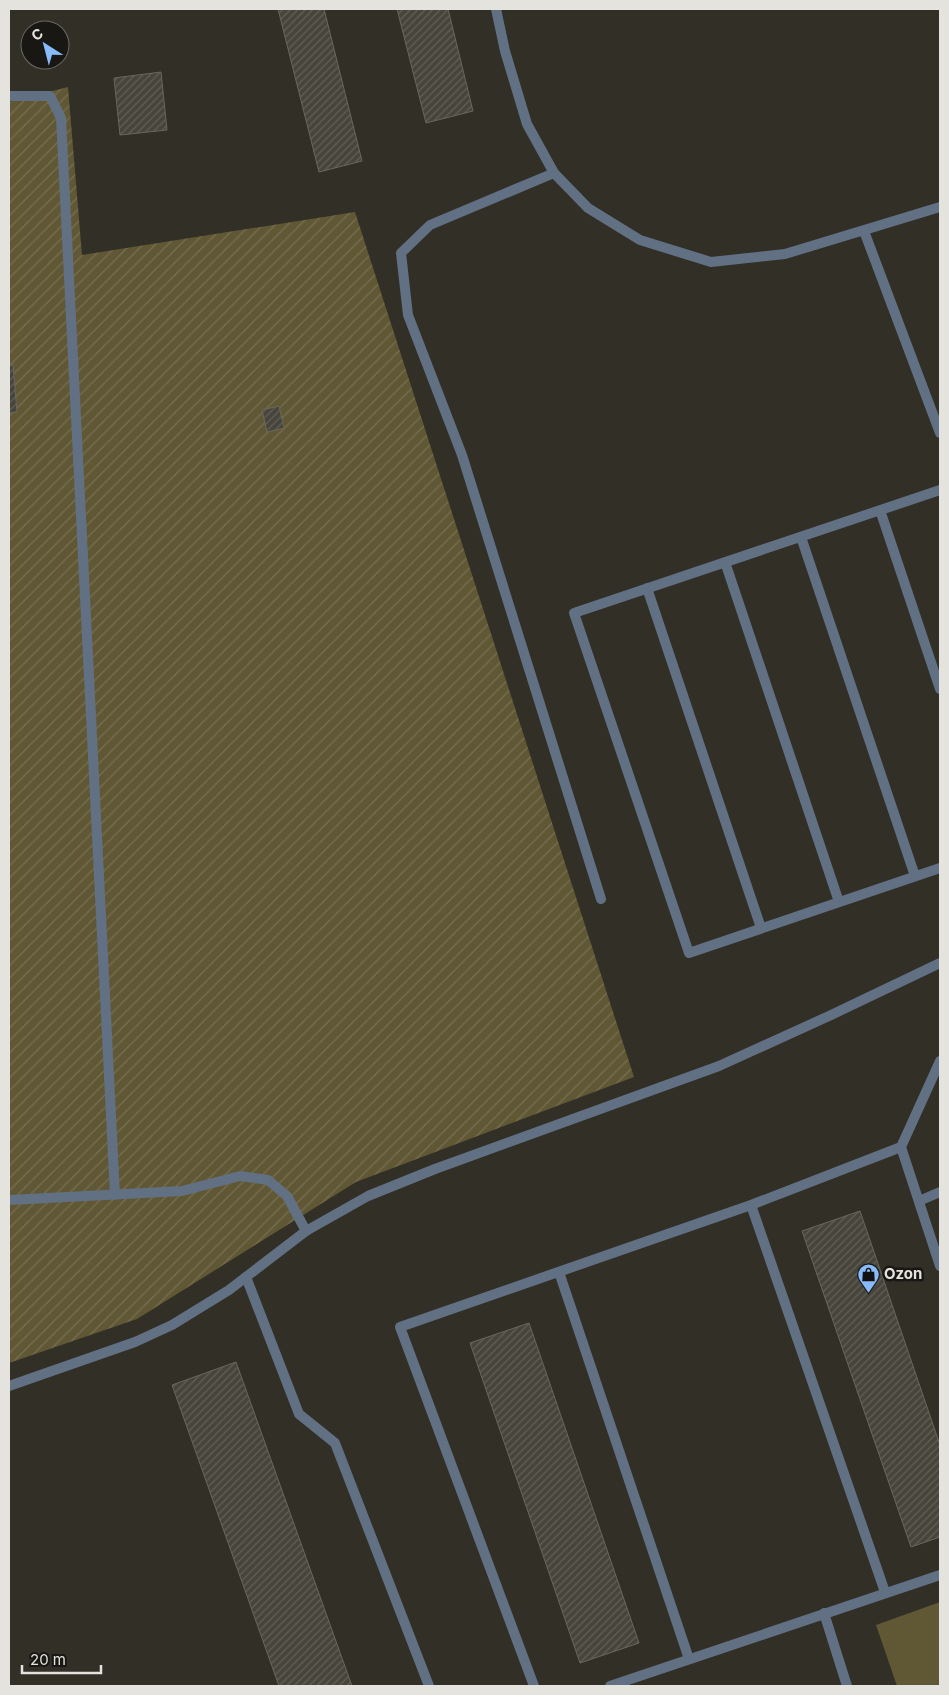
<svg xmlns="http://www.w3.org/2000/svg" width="949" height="1695" viewBox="0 0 949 1695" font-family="Inter,sans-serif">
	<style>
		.garden { fill: url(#garden-furrows) }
		.pitch { fill: #605735 }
		.building { fill: url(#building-hatch); stroke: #6a675d }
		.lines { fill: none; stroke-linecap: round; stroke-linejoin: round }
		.service { stroke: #627083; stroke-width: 10 }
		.minor { stroke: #627083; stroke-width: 10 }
		.labels { text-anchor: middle; stroke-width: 5; stroke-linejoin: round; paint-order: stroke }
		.poi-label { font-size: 15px; font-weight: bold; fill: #e4e3dd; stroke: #181713; text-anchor: start }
	</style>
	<defs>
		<pattern id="garden-furrows" width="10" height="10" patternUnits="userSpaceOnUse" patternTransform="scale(1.25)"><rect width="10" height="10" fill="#605735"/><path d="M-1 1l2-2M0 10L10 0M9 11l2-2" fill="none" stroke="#776f52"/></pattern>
		<pattern id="building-hatch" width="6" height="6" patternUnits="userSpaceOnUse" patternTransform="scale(1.25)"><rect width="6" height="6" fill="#47453b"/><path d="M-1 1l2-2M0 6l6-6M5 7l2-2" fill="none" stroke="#616057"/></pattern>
	</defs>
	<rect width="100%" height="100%" fill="#312f26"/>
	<path class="garden" d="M 68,87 L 82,255 L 355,212 L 634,1077 L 356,1182 L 137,1319 L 9,1363 L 9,102 Z"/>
	<path class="pitch" d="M 940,1602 L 940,1686 L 897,1686 L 876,1625 Z"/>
	<path class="building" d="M 278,9 L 324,9 L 362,161 L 319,172 Z
		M 397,9 L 448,9 L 473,111 L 426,123 Z
		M 161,72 L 167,130 L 120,135 L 114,78 Z
		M 13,365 L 17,412 L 9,413 L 9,366 Z
		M 279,406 L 284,428 L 267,432 L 262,410 Z
		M 860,1211 L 940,1445 L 940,1537 L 911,1547 L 802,1231 Z
		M 529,1323 L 639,1643 L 580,1663 L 470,1343 Z
		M 236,1362 L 352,1686 L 279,1686 L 172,1385 Z"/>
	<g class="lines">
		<path class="service" d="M 9,96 L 50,96 L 61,118 L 115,1195
			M 864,231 L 940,433
			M 940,490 L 574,613 L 689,953 L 940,868
			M 880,510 L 940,689
			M 801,537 L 915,876
			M 725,562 L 839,902
			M 647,588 L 761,928
			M 940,1061 L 901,1147 L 940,1266
			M 9,1200 L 182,1191 L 240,1176 L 268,1180 L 287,1196 L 306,1231
			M 919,1201 L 940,1192
			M 559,1272 L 689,1659
			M 246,1277 L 299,1414 L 335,1443 L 429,1686
			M 885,1592 L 751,1205 L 901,1147
			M 824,1613 L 847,1686
			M 534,1686 L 400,1327 L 751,1205
			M 610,1686 L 940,1575"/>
		<path class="minor" d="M 496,9 L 505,51 L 527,124 L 554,173 L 588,208 L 640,240 L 711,262 L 785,254 L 940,207
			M 554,173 L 430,225 L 401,253 L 408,315 L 462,455 L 601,899
			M 9,1386 L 135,1342 L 172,1325 L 229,1290 L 306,1231 L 368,1196 L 435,1169 L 719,1066 L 829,1016 L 940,963"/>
	</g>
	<defs>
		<symbol id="shop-pin" viewBox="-11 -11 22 30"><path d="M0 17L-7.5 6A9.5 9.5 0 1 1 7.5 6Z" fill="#89bafc" stroke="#181713"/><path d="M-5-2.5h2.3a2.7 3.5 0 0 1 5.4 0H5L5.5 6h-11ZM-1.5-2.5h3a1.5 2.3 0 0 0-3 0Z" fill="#111"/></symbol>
	</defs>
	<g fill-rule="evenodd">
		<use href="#shop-pin" x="856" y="1262" width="25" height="34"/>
	</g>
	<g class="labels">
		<g class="poi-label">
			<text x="884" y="1279">Ozon</text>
		</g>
	</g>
	<rect width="949" height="1695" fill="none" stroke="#e4e3dd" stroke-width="20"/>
	<g transform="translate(45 45) rotate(324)"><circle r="24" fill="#181713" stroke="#6a6964"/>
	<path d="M0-4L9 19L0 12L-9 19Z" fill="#89bafc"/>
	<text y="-8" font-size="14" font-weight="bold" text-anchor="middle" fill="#e4e3dd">С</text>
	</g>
	<path d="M22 1665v8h79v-8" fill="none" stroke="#e4e3dd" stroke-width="2.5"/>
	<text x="30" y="1665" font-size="15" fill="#e4e3dd" stroke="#181713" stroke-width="4" paint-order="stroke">20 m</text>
</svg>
